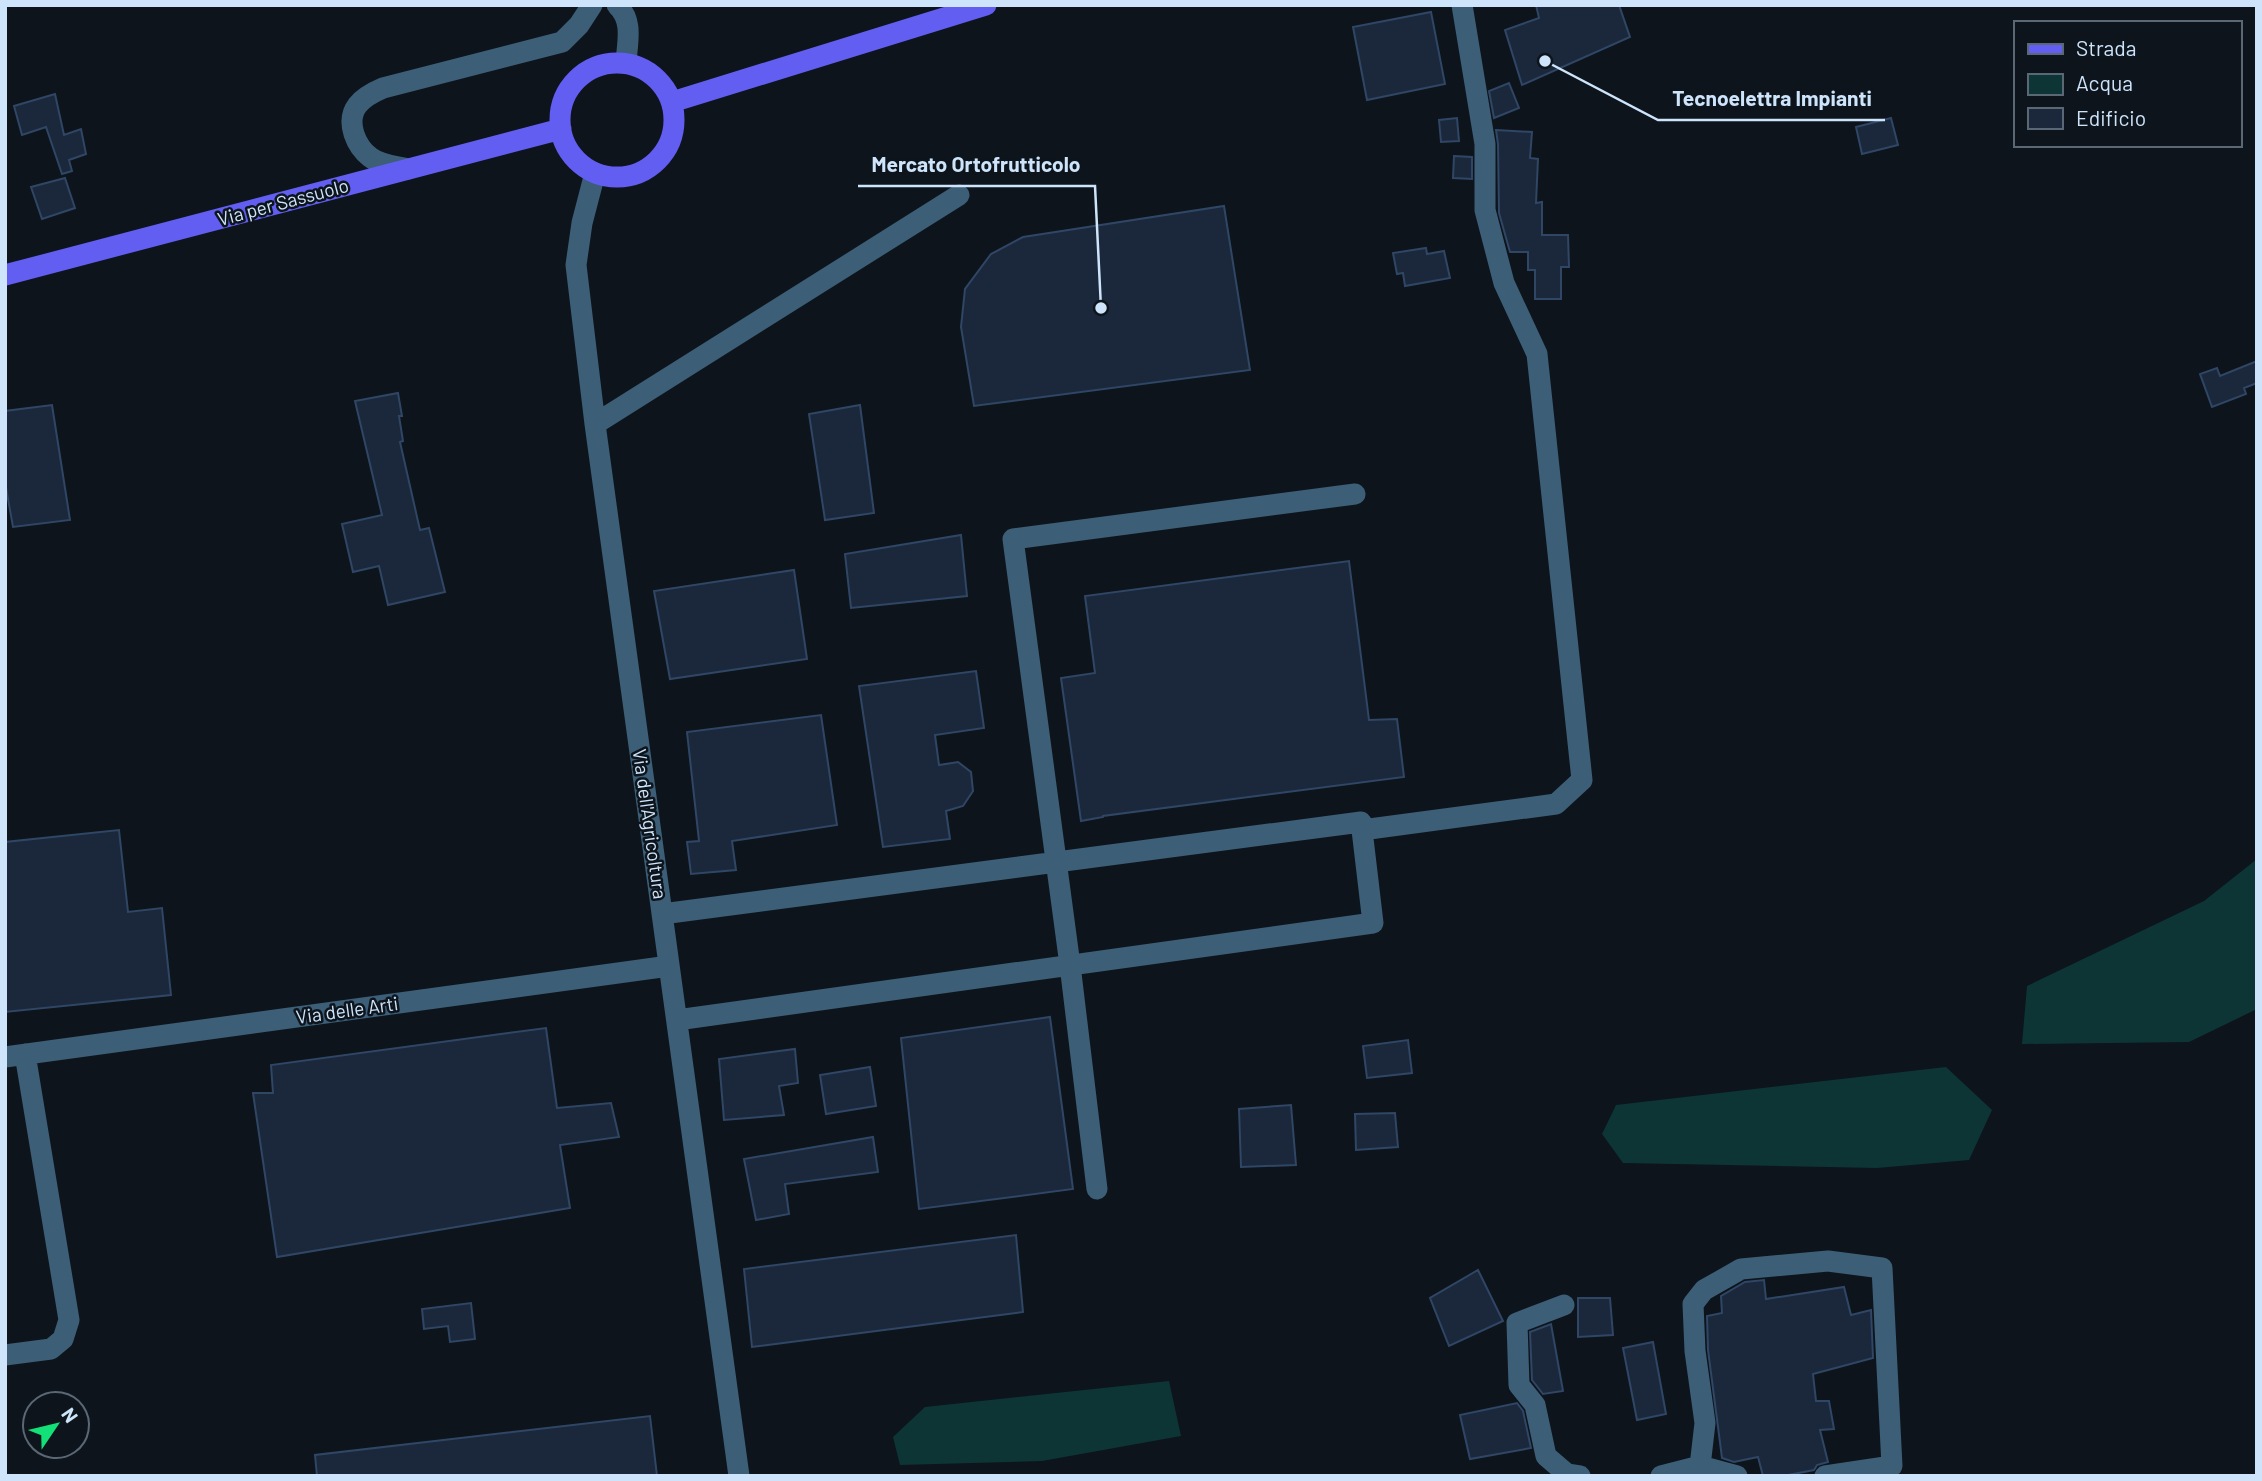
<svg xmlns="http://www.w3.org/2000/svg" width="2262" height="1481" viewBox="0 0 2262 1481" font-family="Barlow,sans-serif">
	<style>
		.water { fill: #0d3536 }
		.building { fill: #1b283c; stroke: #2f4665; stroke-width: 2 }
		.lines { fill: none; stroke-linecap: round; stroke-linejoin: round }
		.minor { stroke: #3c5e77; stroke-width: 21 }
		.major { stroke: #615ef1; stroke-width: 21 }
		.labels { text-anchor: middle; stroke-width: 5; stroke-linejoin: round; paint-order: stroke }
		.street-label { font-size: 19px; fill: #cde4fb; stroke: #0d141c }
		.leader { fill: none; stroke: #cde4fb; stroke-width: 2.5 }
		.callout-dot { fill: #cde4fb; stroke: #0d141c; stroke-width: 2.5 }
		.callout-label { font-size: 21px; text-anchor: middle; font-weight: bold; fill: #cde4fb; stroke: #0d141c; stroke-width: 5; stroke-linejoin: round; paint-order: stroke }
	</style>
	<rect width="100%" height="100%" fill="#0d141c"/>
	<path class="water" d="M 2257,859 L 2257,1009 L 2189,1042 L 2022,1044 L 2027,986 L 2204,901 Z
		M 1946,1067 L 1992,1110 L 1969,1160 L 1877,1168 L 1623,1163 L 1602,1134 L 1616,1105 Z
		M 1169,1381 L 1181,1436 L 1042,1461 L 900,1465 L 893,1437 L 925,1407 Z"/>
	<path class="building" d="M 1536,5 L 1619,5 L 1630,37 L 1522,85 L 1505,30 L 1539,18 Z
		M 1431,12 L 1445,84 L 1367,100 L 1353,27 Z
		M 1509,83 L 1519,108 L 1494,118 L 1489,91 Z
		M 55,94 L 64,135 L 81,129 L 86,154 L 69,160 L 72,171 L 62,174 L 46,127 L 22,135 L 14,106 Z
		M 1457,118 L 1459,141 L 1441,142 L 1439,120 Z
		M 1891,118 L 1898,145 L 1862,154 L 1856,127 Z
		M 1496,130 L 1532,132 L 1530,158 L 1538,159 L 1536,203 L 1542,202 L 1542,235 L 1568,235 L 1569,267 L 1561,267 L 1561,299 L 1535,299 L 1535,270 L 1528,270 L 1528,252 L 1510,252 L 1499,213 L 1498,144 Z
		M 1454,156 L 1472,157 L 1472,179 L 1453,178 Z
		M 65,178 L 75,208 L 42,219 L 31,187 Z
		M 1224,206 L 1250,370 L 974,406 L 961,327 L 965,289 L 991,254 L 1023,237 Z
		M 1426,248 L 1427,254 L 1444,251 L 1450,278 L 1405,286 L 1403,273 L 1397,274 L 1393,253 Z
		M 2257,361 L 2257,383 L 2244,388 L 2246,394 L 2212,407 L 2200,374 L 2217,368 L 2220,376 Z
		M 398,393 L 402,416 L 399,416 L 403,441 L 400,442 L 420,530 L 429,528 L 445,592 L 388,605 L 379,566 L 353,572 L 342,524 L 382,515 L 355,401 Z
		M 52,405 L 70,520 L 13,527 L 5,482 L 5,411 Z
		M 860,405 L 874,513 L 825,520 L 809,414 Z
		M 961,535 L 967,596 L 851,608 L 845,554 Z
		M 1349,561 L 1369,720 L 1397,719 L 1404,777 L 1103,816 L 1103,817 L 1081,821 L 1061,678 L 1095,673 L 1085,596 Z
		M 794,570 L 807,659 L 670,679 L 654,591 Z
		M 976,671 L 984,728 L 935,735 L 939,765 L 958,762 L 971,772 L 973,791 L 963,806 L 946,811 L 950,839 L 883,847 L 859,686 Z
		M 821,715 L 837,825 L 732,841 L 736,870 L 691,874 L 687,842 L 699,841 L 687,732 Z
		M 119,830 L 128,912 L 162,908 L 171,995 L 5,1012 L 5,842 Z
		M 1050,1017 L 1073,1189 L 919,1209 L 901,1038 Z
		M 546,1028 L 557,1108 L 611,1103 L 619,1137 L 560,1145 L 570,1208 L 277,1257 L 253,1093 L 273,1093 L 271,1065 Z
		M 1408,1040 L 1412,1073 L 1367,1078 L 1363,1046 Z
		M 795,1049 L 798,1083 L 779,1086 L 784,1115 L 724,1120 L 719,1059 Z
		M 870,1067 L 876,1106 L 826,1114 L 820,1075 Z
		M 1291,1105 L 1296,1165 L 1241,1167 L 1239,1109 Z
		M 1395,1113 L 1398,1147 L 1356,1150 L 1355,1114 Z
		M 873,1137 L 878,1172 L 785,1184 L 789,1214 L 756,1220 L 744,1159 Z
		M 1016,1235 L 1023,1312 L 752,1347 L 744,1269 Z
		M 1478,1270 L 1503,1321 L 1449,1346 L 1430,1298 Z
		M 1764,1280 L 1766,1299 L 1844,1287 L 1851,1315 L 1871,1310 L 1873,1358 L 1813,1374 L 1816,1401 L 1829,1401 L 1834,1429 L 1820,1430 L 1828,1462 L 1817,1465 L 1814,1470 L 1783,1476 L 1763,1476 L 1758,1457 L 1734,1462 L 1722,1458 L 1708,1350 L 1707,1316 L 1722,1313 L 1721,1296 L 1745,1282 Z
		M 1578,1298 L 1610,1298 L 1613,1335 L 1578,1337 Z
		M 471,1303 L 475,1339 L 450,1342 L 448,1326 L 424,1329 L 422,1309 Z
		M 1551,1324 L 1563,1391 L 1543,1394 L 1532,1380 L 1530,1332 Z
		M 1653,1342 L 1666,1414 L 1637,1420 L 1623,1348 Z
		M 1517,1403 L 1523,1411 L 1531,1448 L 1470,1459 L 1460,1415 Z
		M 650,1416 L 657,1476 L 317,1476 L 315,1455 Z"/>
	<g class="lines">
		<path class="minor" d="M 617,5 C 634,21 627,43 626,63
			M 408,169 C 395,166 380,165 370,157 C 362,151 357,143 354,134 C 346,109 362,97 383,88 L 562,42 L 579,25 L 592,5
			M 595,173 L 582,223 L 576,265 L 595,424 L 739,1476
			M 595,424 L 959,195
			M 1362,830 L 1556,804 L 1582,780 L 1537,354 L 1504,283 L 1485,210 L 1485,144 L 1462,5
			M 662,914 L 1361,822 L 1362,830 L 1373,923 L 677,1020
			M 5,1057 L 669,966
			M 1097,1189 L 1070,965 L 1013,539 L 1355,494
			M 1564,1305 L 1517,1323 L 1519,1385 L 1535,1405 L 1546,1456 L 1567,1474 L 1580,1476
			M 5,1355 L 51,1349 L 63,1339 L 69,1320 L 25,1054
			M 1700,1466 L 1737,1476
			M 1661,1476 L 1700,1466 L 1705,1423 L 1695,1351 L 1693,1304 L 1704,1290 L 1741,1269 L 1828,1261 L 1882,1268 L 1892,1466 L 1825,1476"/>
		<path class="major" d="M560 120a57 57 0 1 1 114 0a57 57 0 1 1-114 0Z
			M 672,102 L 986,5
			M 5,275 L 561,129"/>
	</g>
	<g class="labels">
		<g class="street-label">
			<text transform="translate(283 202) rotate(-15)" y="7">Via per Sassuolo</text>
			<text transform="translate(650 824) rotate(82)" y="7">Via dell'Agricoltura</text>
			<text transform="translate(347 1010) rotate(-8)" y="7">Via delle Arti</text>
		</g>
	</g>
	<path class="leader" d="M1545 61L1658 120H1885M1101 308L1095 186H858"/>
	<g class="callout-dot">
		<circle cx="1545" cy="61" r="7"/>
		<circle cx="1101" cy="308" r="7"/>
	</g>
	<g class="callout-label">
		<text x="1772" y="106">Tecnoelettra Impianti</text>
		<text x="976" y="172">Mercato Ortofrutticolo</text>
	</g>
	<rect width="2262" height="1481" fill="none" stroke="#cde4fb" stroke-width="14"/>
	<rect x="2014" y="21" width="228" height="126" fill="#0d141c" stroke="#5a6775" stroke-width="2"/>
	<rect x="2028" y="44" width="35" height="10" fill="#615ef1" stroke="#5a6775" stroke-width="2"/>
	<text x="2076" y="56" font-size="21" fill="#cde4fb">Strada</text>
	<rect x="2028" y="74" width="35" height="21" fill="#0d3536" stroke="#5a6775" stroke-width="2"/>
	<text x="2076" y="91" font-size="21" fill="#cde4fb">Acqua</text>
	<rect x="2028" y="108" width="35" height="21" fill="#1b283c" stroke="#5a6775" stroke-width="2"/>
	<text x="2076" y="126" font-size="21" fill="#cde4fb">Edificio</text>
	<g transform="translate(56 1425) rotate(55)"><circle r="33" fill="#0d141c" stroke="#5a6775" stroke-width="2"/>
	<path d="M0-5L12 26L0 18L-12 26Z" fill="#14e078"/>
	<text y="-10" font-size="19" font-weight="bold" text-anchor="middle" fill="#cde4fb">N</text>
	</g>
</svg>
